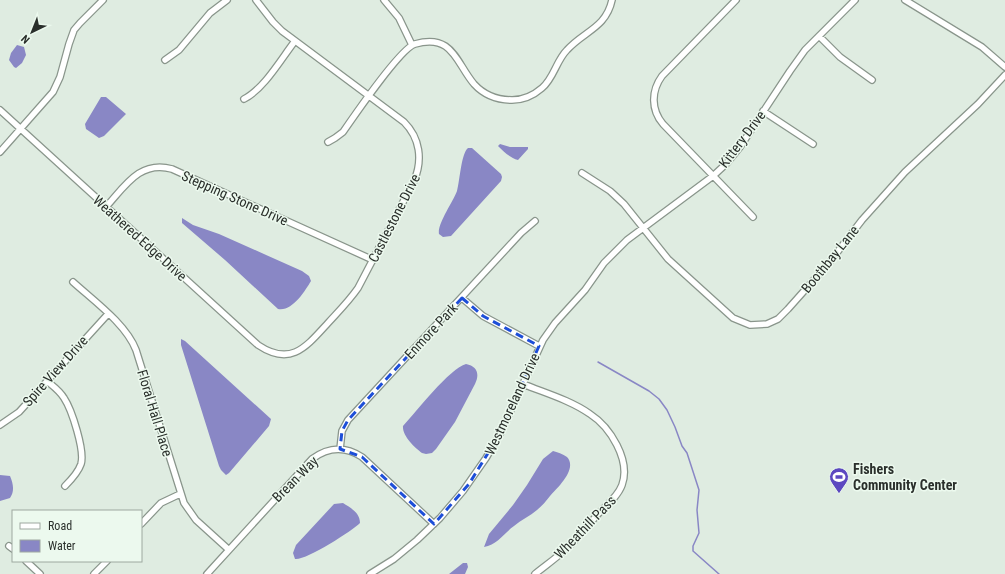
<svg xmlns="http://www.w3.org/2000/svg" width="1005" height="574" viewBox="0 0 1005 574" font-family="'Roboto Condensed',sans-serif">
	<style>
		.water { fill: #8987c5 }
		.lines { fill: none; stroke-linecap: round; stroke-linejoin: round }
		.stream { stroke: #8987c5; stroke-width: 1.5 }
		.street-casing { stroke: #89958b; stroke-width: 8 }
		.street { stroke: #fff; stroke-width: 5.5 }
		.marked { fill: none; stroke: #1d4ed8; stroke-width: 3; stroke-dasharray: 8 5; stroke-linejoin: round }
		.labels { text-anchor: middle; stroke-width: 3; stroke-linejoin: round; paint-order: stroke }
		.street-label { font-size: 14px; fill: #2a2f2b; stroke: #ecf9ee }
		.poi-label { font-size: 14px; font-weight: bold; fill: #2a2f2b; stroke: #ecf9ee; text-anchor: start }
	</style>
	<rect width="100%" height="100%" fill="#dfece1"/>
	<path class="water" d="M 17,45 L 24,47 L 26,55 L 22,63 L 16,68 L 14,67 L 9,60 L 11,53 Z
		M 101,97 L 106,97 L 126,114 L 104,136 L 99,138 L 86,129 L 85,124 Z
		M 500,144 L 510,147 L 528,147 L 528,149 L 518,160 C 510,158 503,151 498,146 Z
		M 468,148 L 472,148 L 501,174 L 502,177 L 501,181 L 451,236 L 443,237 L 439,234 C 437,224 453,202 457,191 C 460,180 461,154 468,148 Z
		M 182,218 L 193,225 L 219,234 L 302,271 L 309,276 L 311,281 C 305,291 292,312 278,309 L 225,260 L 182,223 Z
		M 181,339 L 185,341 L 271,419 L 269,426 L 229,473 L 226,475 L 221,470 L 219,466 L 181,345 Z
		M 466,364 C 477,366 480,374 475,384 L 455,422 L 436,449 L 432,453 L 426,454 L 422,453 C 415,448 402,436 403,426 C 416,412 450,368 466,364 Z
		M 553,451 C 557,452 563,454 567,457 C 578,469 557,488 550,496 C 546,501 542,506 537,510 C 530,516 521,520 514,526 C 504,533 497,545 484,547 L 489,534 L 513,505 L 527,485 L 543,459 Z
		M 0,475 L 10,476 C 13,483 15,491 10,498 L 0,501 Z
		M 343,503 C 351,508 360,513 360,523 C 352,531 305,561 295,559 L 293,553 L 296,545 L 334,504 Z
		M 463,563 L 467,563 L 468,567 L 465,574 L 449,574 Z"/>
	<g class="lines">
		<path class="stream" d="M 598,362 L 649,391 L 659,399 L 667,410 L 675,427 L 682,446 L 687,453 L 699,490 L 697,510 L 699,533 L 693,546 L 693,551 L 719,574"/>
		<defs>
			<path id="street" d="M 384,0 L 399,18 L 412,45
				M 736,0 L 662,76 C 651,91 651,110 663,124 L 753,217
				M 905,0 L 982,47 L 1005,67
				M 819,36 L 840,57 L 872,80
				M 165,60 L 179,50 L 210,13 L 227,0
				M 244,99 C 264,89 281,59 295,41
				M 0,110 L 258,345 C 291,367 306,347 328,323 C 338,312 349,301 358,288 L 414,181 C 423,160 420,138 404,122 L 282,31 L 273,22 L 256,0
				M 763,111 L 813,144
				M 328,142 L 335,138 L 343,132 C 354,116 401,48 415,44 C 453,33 456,63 474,84 C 484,95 497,100 512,100 C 523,100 534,95 542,88 C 554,78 556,61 567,50 C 584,31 606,28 612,0
				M 0,152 L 53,92 L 60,77 L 69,44 L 74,30 L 80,23 L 103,0
				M 582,173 L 610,191 L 624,204 L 668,259 L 733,318 L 750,325 L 767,324 L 778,319 L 788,309 L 829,263 L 862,220 L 905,172 L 978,104 L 1005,75
				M 106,207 C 125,186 140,160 172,169 L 373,260
				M 73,282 C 94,301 126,324 136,350 L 184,503 L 196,520 L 228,549
				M 462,298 L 483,316 L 539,346
				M 47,381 C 53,386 60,391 64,398 C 72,410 85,451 81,464 C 78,473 71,480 65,486
				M 523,384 C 545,393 570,400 590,414 C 610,427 631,460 622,485 C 618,496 607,505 599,513 C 589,524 579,537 568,547 C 558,557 546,565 535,574
				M 0,425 L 19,412 L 108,314
				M 340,449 L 342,431 L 348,420 L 521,233 L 535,221
				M 141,524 L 161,503 L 180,494
				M 9,546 L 13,549
				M 26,561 L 40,574
				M 94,574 L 107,561
				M 207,574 L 312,459 C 328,447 345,446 362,457 L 434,524
				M 370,574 L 394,559 L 417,540 L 440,518 L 463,491 L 486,458 L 501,432 L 543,340 L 555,323 L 585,290 L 604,263 L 627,240 L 713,176 L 727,163 L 740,147 L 790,71 L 805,50 L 855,0"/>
		</defs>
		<use href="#street" class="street-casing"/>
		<use href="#street" class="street"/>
	</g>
	<path class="marked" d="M 462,298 L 483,316 L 539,346 L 501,432 L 469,484 L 434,524 L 362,457 L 340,449 L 342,431 L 348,420 Z"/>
	<defs>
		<symbol id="stadium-pin" viewBox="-11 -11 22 30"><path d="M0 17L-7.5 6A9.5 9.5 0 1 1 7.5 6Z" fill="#5c48c0" stroke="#ecf9ee"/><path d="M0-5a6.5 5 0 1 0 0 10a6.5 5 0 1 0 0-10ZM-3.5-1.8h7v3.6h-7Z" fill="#fff"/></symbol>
	</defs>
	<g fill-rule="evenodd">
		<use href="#stadium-pin" x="828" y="466" width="22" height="30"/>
	</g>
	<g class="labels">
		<g class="street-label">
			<text transform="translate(742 139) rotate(-53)" y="5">Kittery Drive</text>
			<text transform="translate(235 198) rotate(24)" y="5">Stepping Stone Drive</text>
			<text transform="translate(394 218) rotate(-63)" y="5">Castlestone Drive</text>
			<text transform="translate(140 238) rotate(42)" y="5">Weathered Edge Drive</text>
			<text transform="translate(830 259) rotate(-51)" y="5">Boothbay Lane</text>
			<text transform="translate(431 331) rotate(-47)" y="5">Enmore Park</text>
			<text transform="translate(55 371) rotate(-48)" y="5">Spire View Drive</text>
			<text transform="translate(512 404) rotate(-65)" y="5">Westmoreland Drive</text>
			<text transform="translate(155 413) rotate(73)" y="5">Floral Hall Place</text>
			<text transform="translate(295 479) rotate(-45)" y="5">Brean Way</text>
			<text transform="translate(585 527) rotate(-46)" y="5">Wheathill Pass</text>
		</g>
		<g class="poi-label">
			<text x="853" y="474">Fishers<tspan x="853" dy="16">Community Center</tspan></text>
		</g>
	</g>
	<rect x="12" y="510" width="130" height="52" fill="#ecf9ee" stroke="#9ea8a0"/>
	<rect x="20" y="523" width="20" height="6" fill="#ffffff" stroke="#9ea8a0"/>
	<text x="48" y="530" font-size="12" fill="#2a2f2b">Road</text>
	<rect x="20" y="540" width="20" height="12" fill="#8987c5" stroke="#9ea8a0"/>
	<text x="48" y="550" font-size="12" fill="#2a2f2b">Water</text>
	<g transform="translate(32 32) rotate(223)" stroke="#ecf9ee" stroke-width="3" paint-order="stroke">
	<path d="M0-3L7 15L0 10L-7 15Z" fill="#2a2f2b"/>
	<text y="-6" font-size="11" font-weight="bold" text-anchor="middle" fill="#2a2f2b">N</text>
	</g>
</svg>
